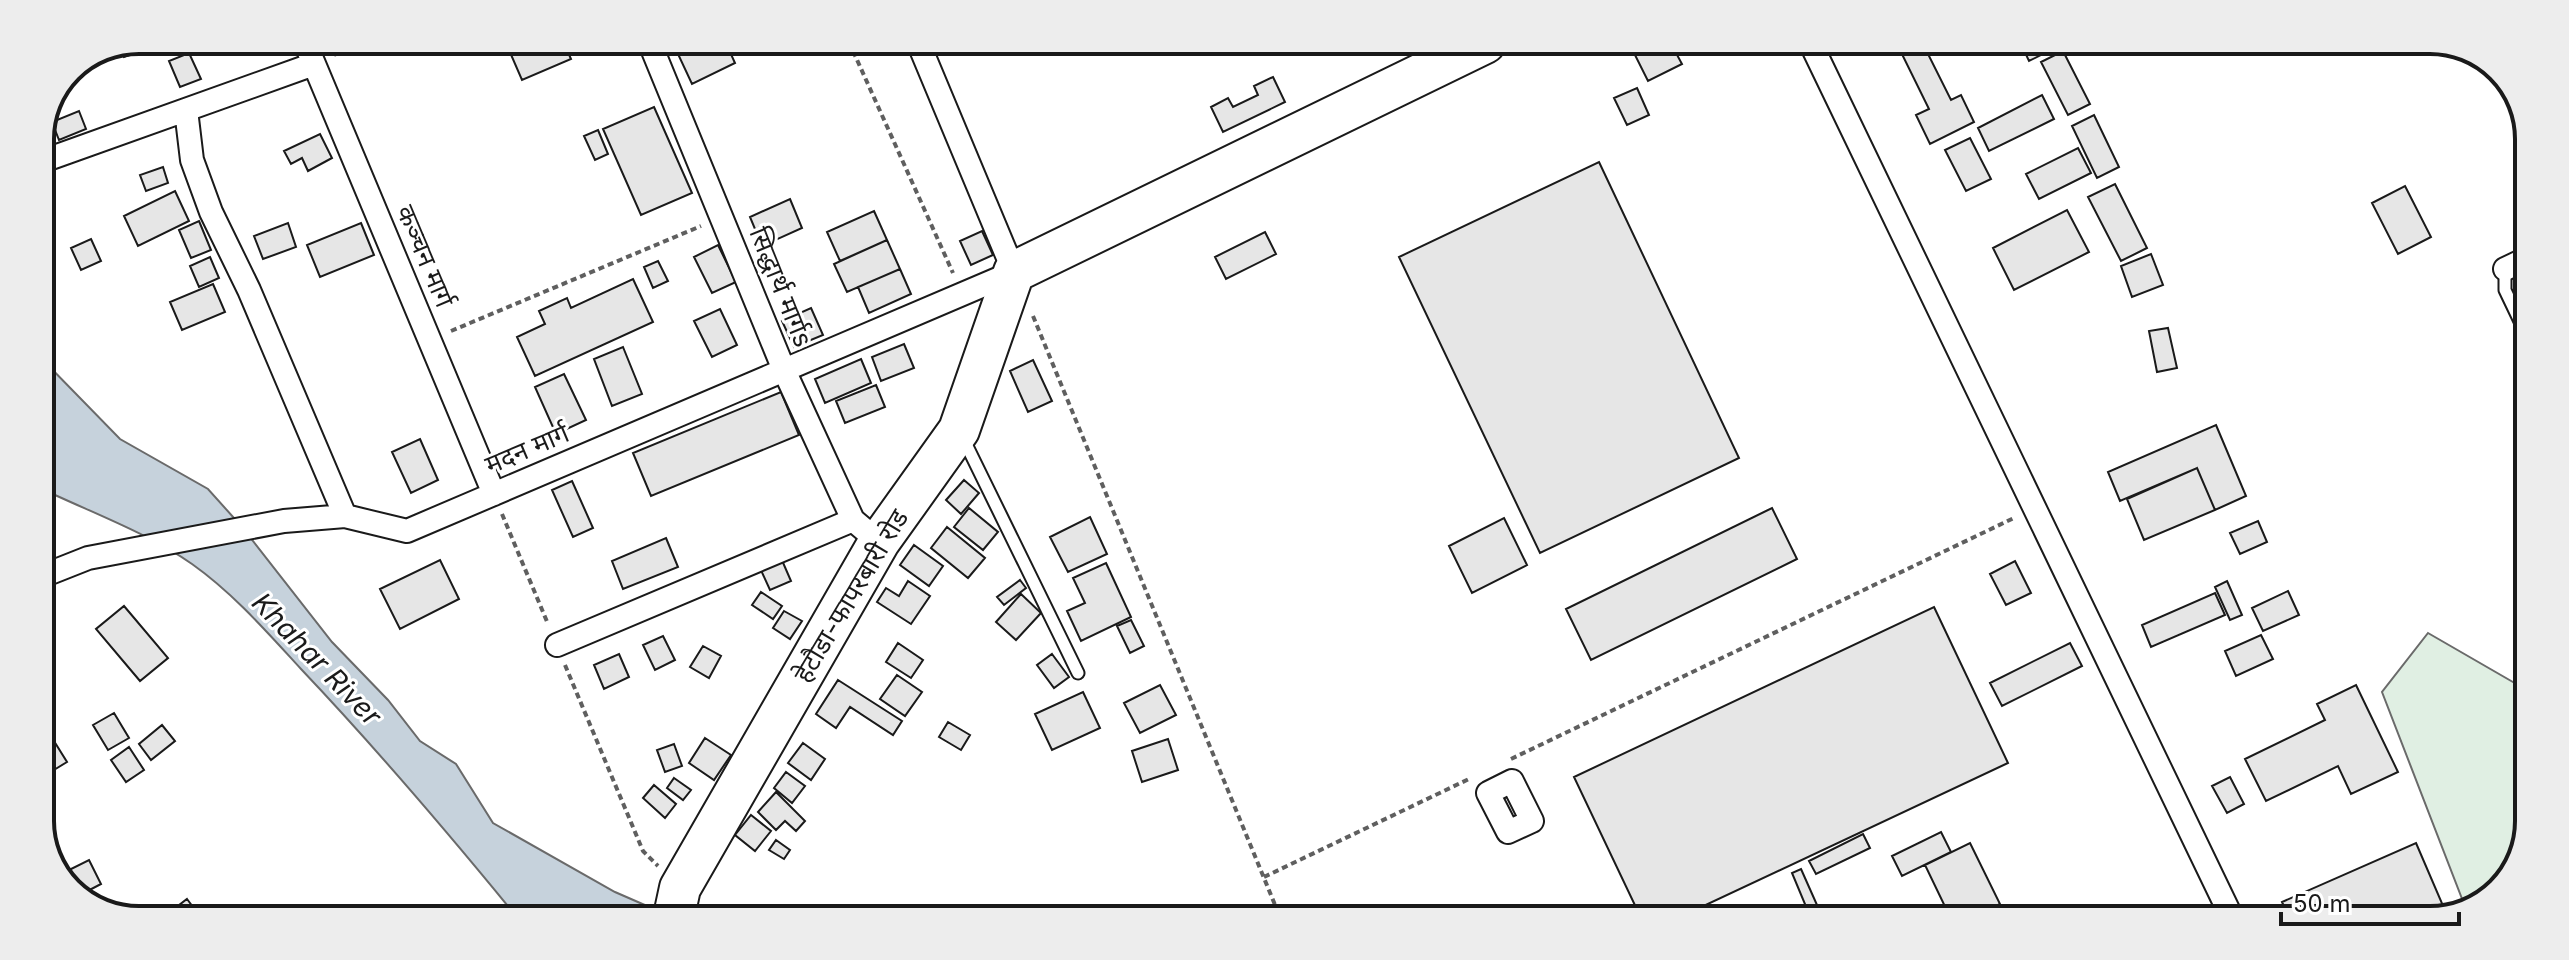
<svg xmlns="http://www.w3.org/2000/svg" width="2569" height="960" viewBox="0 0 2569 960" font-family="Inter,'Noto Sans Devanagari',sans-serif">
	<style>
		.green { fill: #e0efe3; stroke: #6a6a6a; stroke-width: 2 }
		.water { fill: #c6d2dc; stroke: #6a6a6a; stroke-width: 2 }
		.building { fill: #e6e6e6; stroke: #1a1a1a; stroke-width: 2 }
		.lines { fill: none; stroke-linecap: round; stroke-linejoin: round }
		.lane-casing { stroke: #1a1a1a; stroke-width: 15 }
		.street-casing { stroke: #1a1a1a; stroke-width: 26 }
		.highway-casing { stroke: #1a1a1a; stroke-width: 44 }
		.path { stroke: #5f5f5f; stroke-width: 4; stroke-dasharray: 6 4; stroke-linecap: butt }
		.lane { stroke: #fff; stroke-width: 11 }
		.street { stroke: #fff; stroke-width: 22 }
		.highway { stroke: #fff; stroke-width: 40 }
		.labels { text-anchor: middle; stroke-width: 6; stroke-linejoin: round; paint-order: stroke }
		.street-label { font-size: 26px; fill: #1a1a1a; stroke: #fff }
		.water-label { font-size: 28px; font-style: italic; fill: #1a1a1a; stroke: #fff }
		.rim { fill: none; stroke: #1a1a1a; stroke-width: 4 }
	</style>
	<rect width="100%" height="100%" fill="#fff"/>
	<path class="green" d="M 2428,633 L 2525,689 L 2524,853 L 2485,903 L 2466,909 L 2382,692 Z"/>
	<path class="water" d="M 40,357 L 120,439 L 208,489 L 242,527 L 332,642 L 388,700 L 420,741 L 456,764 L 493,823 L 615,892 L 670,916 L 530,916 L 512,911 C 444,828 375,747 301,669 C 267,632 233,593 192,564 C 146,532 90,512 40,488 Z"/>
	<path class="building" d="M 139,40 L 151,40 L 153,47 L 124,57 L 121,48 Z
		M 522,41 L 563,41 L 571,59 L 522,80 L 509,50 L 523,43 Z
		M 706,41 L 725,41 L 735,63 L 692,84 L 678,54 Z
		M 1658,44 L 1696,44 L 1676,53 L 1682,64 L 1648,81 L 1635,55 Z
		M 1897,44 L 1944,44 L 1927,52 L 1951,100 L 1961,95 L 1974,122 L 1930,144 L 1916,115 L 1929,109 Z
		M 2021,44 L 2063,44 L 2029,61 Z
		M 2063,51 L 2090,104 L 2068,115 L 2041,62 Z
		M 189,53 L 201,79 L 180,87 L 169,61 Z
		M 1273,77 L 1285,102 L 1223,132 L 1211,107 L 1228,98 L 1233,107 L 1258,95 L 1254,86 Z
		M 1637,88 L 1649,115 L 1627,125 L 1614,98 Z
		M 2042,95 L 2054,119 L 1989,151 L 1978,128 Z
		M 654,107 L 692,193 L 641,215 L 603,129 Z
		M 79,111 L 86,129 L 59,140 L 52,122 Z
		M 2094,115 L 2119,167 L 2097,178 L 2072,126 Z
		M 598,130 L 608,154 L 595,160 L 584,136 Z
		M 320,134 L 332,158 L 308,171 L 302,158 L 291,164 L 284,151 Z
		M 1970,138 L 1991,179 L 1966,191 L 1945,150 Z
		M 2078,148 L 2091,173 L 2039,199 L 2026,174 Z
		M 1599,162 L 1739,458 L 1540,553 L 1399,257 Z
		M 163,167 L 168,183 L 146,191 L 140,175 Z
		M 2115,184 L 2147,248 L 2121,261 L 2088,197 Z
		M 2405,186 L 2431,237 L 2398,254 L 2372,203 Z
		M 175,191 L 189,221 L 138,246 L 124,216 Z
		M 790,199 L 802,228 L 762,246 L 750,217 Z
		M 2067,210 L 2089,252 L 2014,290 L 1993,248 Z
		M 874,211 L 887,240 L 840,261 L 827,232 Z
		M 199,221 L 211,250 L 191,258 L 179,230 Z
		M 288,223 L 296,247 L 263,259 L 254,236 Z
		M 361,223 L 374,255 L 320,277 L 307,245 Z
		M 982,231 L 993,255 L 971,265 L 960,241 Z
		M 1265,232 L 1276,254 L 1226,279 L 1215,257 Z
		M 91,239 L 101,261 L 81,270 L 71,248 Z
		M 887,240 L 900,269 L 847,292 L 834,264 Z
		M 718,245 L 736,282 L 712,293 L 694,257 Z
		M 2151,254 L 2163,285 L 2132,297 L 2121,266 Z
		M 210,257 L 219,278 L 199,287 L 190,266 Z
		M 658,261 L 668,281 L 653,288 L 644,267 Z
		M 900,269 L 911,294 L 869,313 L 858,287 Z
		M 633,279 L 653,322 L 535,376 L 517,337 L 545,324 L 539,311 L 567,298 L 571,308 Z
		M 213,284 L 225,312 L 182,330 L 170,302 Z
		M 811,308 L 823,335 L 794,347 L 782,321 Z
		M 720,309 L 737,345 L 712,357 L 694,321 Z
		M 2168,328 L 2177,368 L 2157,372 L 2149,331 Z
		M 904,344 L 914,368 L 881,381 L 872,357 Z
		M 623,347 L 642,394 L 612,406 L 594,359 Z
		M 861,359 L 871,383 L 825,403 L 815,379 Z
		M 1033,360 L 1052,401 L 1028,412 L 1010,371 Z
		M 564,374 L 586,420 L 556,434 L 535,387 Z
		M 876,385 L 885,407 L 845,423 L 836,401 Z
		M 781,392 L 799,435 L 651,496 L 633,453 Z
		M 2216,425 L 2246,496 L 2215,510 L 2197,468 L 2120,501 L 2108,472 Z
		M 420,439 L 438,480 L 411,493 L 392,452 Z
		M 2197,468 L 2215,510 L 2144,540 L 2127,499 Z
		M 964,480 L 979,493 L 961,514 L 946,500 Z
		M 572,481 L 593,528 L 573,537 L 552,490 Z
		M 969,508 L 998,532 L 983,550 L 954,527 Z
		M 1772,508 L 1797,559 L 1591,660 L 1566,609 Z
		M 1090,517 L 1107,554 L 1068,572 L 1050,537 Z
		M 1504,518 L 1527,565 L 1472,593 L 1449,546 Z
		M 2258,521 L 2267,542 L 2240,554 L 2230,533 Z
		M 947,527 L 985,558 L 968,578 L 931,548 Z
		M 666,538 L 678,567 L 623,589 L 612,561 Z
		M 914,545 L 943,566 L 929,586 L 900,565 Z
		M 781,558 L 791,581 L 770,590 L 760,568 Z
		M 440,560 L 459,599 L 400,629 L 380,589 Z
		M 2015,561 L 2031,593 L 2006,605 L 1990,574 Z
		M 1106,563 L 1131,617 L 1081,641 L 1067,611 L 1085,603 L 1073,578 Z
		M 1020,580 L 1026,588 L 1004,605 L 997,597 Z
		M 908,581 L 930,596 L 911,624 L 877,602 L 886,588 L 899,596 Z
		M 2227,581 L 2242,615 L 2230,620 L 2215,587 Z
		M 2288,591 L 2299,615 L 2263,631 L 2252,608 Z
		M 761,592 L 782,606 L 773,619 L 752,605 Z
		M 2215,593 L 2225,615 L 2151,647 L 2142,625 Z
		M 1021,594 L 1041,613 L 1016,640 L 996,622 Z
		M 124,606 L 168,658 L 140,681 L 96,629 Z
		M 1934,607 L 2008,763 L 1678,918 L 1641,918 L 1574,777 Z
		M 784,611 L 802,621 L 790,639 L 773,628 Z
		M 1131,620 L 1144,646 L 1130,653 L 1117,626 Z
		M 2261,635 L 2273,659 L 2236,676 L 2225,651 Z
		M 663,636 L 675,660 L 655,670 L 643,645 Z
		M 898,643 L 923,660 L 911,678 L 886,662 Z
		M 2070,643 L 2082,666 L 2002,706 L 1990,683 Z
		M 703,646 L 721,656 L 709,678 L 690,667 Z
		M 619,654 L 629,677 L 604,689 L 594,665 Z
		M 1052,654 L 1069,677 L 1054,688 L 1037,665 Z
		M 897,675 L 922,692 L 905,716 L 880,699 Z
		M 838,680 L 902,721 L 893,735 L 850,707 L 836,728 L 816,714 Z
		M 1160,685 L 1176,715 L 1140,733 L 1124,703 Z
		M 2356,685 L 2398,772 L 2351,794 L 2338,766 L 2266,801 L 2245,759 L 2325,720 L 2317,704 Z
		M 1083,692 L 1100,728 L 1052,750 L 1035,714 Z
		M 114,713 L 129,738 L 108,750 L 93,725 Z
		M 948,722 L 970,735 L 961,750 L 939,737 Z
		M 162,725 L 175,741 L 151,760 L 139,744 Z
		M 49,733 L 67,762 L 49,773 L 40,760 L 40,739 Z
		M 705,738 L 731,755 L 714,780 L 689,763 Z
		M 1168,739 L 1178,770 L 1142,782 L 1132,751 Z
		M 803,743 L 825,759 L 811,780 L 788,763 Z
		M 674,744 L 682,766 L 665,772 L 657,750 Z
		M 129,747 L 144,770 L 126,782 L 111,760 Z
		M 786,772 L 805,786 L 792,803 L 774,788 Z
		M 2230,777 L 2244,804 L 2227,813 L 2212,786 Z
		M 674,778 L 691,790 L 683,800 L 667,788 Z
		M 654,785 L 676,804 L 665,818 L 643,798 Z
		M 776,792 L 805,821 L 796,831 L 785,821 L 776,830 L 758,812 Z
		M 751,815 L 771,831 L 755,851 L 735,835 Z
		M 1941,832 L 1951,852 L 1902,876 L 1892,856 Z
		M 1863,834 L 1870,848 L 1816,874 L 1809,861 Z
		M 776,840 L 790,850 L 784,859 L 769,850 Z
		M 1970,843 L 2000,904 L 1971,919 L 1951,919 L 1925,865 Z
		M 2416,843 L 2447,915 L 2430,920 L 2290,920 L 2282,902 Z
		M 89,860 L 101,884 L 80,895 L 64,883 L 59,875 Z
		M 1801,869 L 1817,905 L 1807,909 L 1792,873 Z
		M 187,899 L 199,915 L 166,915 Z"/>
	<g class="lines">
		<defs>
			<path id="lane" d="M 2505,269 L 2505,290 L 2527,336
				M 963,438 L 1078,673"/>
			<path id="street" d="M 304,40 L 494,494
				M 649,41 L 784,370 L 853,520 L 879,542
				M 1811,44 L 2233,920
				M 186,110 L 192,160 L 211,212 L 249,290 L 345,516
				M 40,162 L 314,64
				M 2505,269 L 2528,258
				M 40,577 L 88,558 L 284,521 L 345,516 L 407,531 L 1014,272 L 918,42
				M 557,645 L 853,520
				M 1512,781 L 1532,821 L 1508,832 L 1488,793 Z"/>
			<path id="highway" d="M 674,916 L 680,888 L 879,542 L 959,430 L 1014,272 L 1485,43"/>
		</defs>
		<use href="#lane" class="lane-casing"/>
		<use href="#street" class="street-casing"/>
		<use href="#highway" class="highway-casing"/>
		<path class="path" d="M 849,42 L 953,273
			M 334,55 L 364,41
			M 1033,316 L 1280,917
			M 451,331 L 701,226
			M 502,514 L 548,624
			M 565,665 L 643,851 L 658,866
			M 1511,759 L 2016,517
			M 1264,877 L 1471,778"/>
		<use href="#lane" class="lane"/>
		<use href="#street" class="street"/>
		<use href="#highway" class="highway"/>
	</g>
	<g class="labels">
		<g class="street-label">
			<text transform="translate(425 256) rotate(67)" y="9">कञ्चन मार्ग</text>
			<text transform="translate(781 287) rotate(68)" y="9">सिद्धार्थ मार्गs</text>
			<text transform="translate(527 449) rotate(-23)" y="9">मदन मार्ग</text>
			<text transform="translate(851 596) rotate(-59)" y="9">हेटौडा-फापरबारी रोड</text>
		</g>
		<g class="water-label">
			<text transform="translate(317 659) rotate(46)" y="10">Khahar River</text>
		</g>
	</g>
	<path d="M0 0H2569V960H0ZM139 54H2430A85 85 0 0 1 2515 139V821A85 85 0 0 1 2430 906H139A85 85 0 0 1 54 821V139A85 85 0 0 1 139 54Z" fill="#ededed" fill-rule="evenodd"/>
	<path class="rim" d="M139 54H2430A85 85 0 0 1 2515 139V821A85 85 0 0 1 2430 906H139A85 85 0 0 1 54 821V139A85 85 0 0 1 139 54Z"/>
	<path d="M2281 912v12h178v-12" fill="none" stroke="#1a1a1a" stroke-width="4"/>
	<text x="2293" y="912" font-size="24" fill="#1a1a1a" stroke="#ffffff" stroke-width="6" paint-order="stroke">50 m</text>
</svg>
